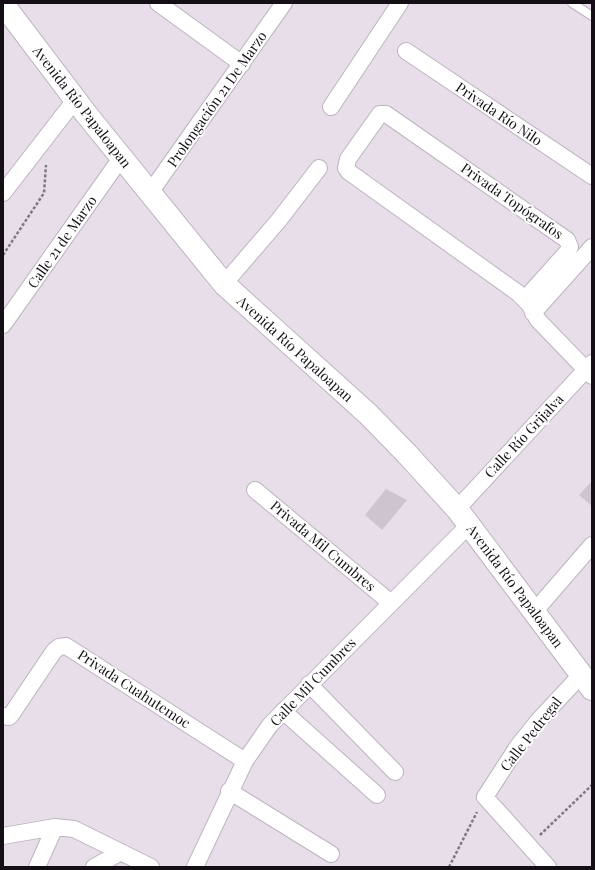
<svg xmlns="http://www.w3.org/2000/svg" width="595" height="870" viewBox="0 0 595 870" font-family="'Playfair Display',serif">
	<style>
		.building { fill: #cdc4d0 }
		.lines { fill: none; stroke-linecap: round; stroke-linejoin: round }
		.service-casing { stroke: #bcb3bf; stroke-width: 10 }
		.minor-casing { stroke: #bcb3bf; stroke-width: 18 }
		.secondary-casing { stroke: #bcb3bf; stroke-width: 24 }
		.path { stroke: #7e7880; stroke-width: 2.5; stroke-dasharray: 3 2; stroke-linecap: butt }
		.service { stroke: #fff; stroke-width: 8 }
		.minor { stroke: #fff; stroke-width: 16 }
		.secondary { stroke: #fff; stroke-width: 22 }
		.labels { text-anchor: middle; stroke-width: 4; stroke-linejoin: round; paint-order: stroke }
		.street-label { font-size: 14px; fill: #130f14; stroke: #fff }
	</style>
	<rect width="100%" height="100%" fill="#e7deea"/>
	<path class="building" d="M 592,481 L 592,506 L 579,495 Z
		M 386,489 L 407,500 L 382,530 L 365,515 Z"/>
	<g class="lines">
		<defs>
			<path id="service" d="M 572,3 L 592,16"/>
			<path id="minor" d="M 158,3 L 242,64
				M 406,51 L 592,176
				M 331,107 L 400,3
				M 3,193 L 75,100
				M 149,194 L 284,3
				M 224,284 L 279,220 L 319,168
				M 525,299 L 568,251 L 570,247 L 567,240 L 386,114 L 380,114 L 348,159 L 346,168 L 349,172 L 518,293 L 529,304 L 538,320 L 592,376
				M 533,313 L 592,247
				M 3,325 L 121,158
				M 255,490 L 391,603
				M 457,509 L 592,363
				M 534,612 L 592,545
				M 309,684 L 395,772
				M 283,711 L 377,795
				M 3,716 L 9,717 L 11,715 L 54,651 L 59,647 L 66,646 L 245,761
				M 229,791 L 331,854
				M 3,836 L 55,827 L 74,829 L 151,867
				M 37,867 L 55,827
				M 94,867 L 121,852
				M 195,867 L 245,761 L 270,725 L 469,525
				M 548,867 L 485,797 L 518,746 L 538,721 L 581,675"/>
			<path id="secondary" d="M 3,4 L 87,115 L 224,284 L 368,414 L 407,454 L 457,509 L 592,689"/>
		</defs>
		<use href="#service" class="service-casing"/>
		<use href="#minor" class="minor-casing"/>
		<use href="#secondary" class="secondary-casing"/>
		<path class="path" d="M 3,255 L 44,193 L 46,165
			M 540,835 L 592,785
			M 449,867 L 477,812"/>
		<use href="#service" class="service"/>
		<use href="#minor" class="minor"/>
		<use href="#secondary" class="secondary"/>
	</g>
	<g class="labels">
		<g class="street-label">
			<text transform="translate(217 99) rotate(-55)" y="5">Prolongación 21 De Marzo</text>
			<text transform="translate(82 107) rotate(52)" y="5">Avenida Río Papaloapan</text>
			<text transform="translate(499 114) rotate(34)" y="5">Privada Río Nilo</text>
			<text transform="translate(512 201) rotate(35)" y="5">Privada Topógrafos</text>
			<text transform="translate(62 242) rotate(-55)" y="5">Calle 21 de Marzo</text>
			<text transform="translate(295 349) rotate(42)" y="5">Avenida Río Papaloapan</text>
			<text transform="translate(524 436) rotate(-47)" y="5">Calle Río Grijalva</text>
			<text transform="translate(323 546) rotate(40)" y="5">Privada Mil Cumbres</text>
			<text transform="translate(515 586) rotate(53)" y="5">Avenida Río Papaloapan</text>
			<text transform="translate(313 682) rotate(-46)" y="5">Calle Mil Cumbres</text>
			<text transform="translate(134 689) rotate(33)" y="5">Privada Cuahutemoc</text>
			<text transform="translate(531 734) rotate(-52)" y="5">Calle Pedregal</text>
		</g>
	</g>
	<rect width="595" height="870" fill="none" stroke="#130f14" stroke-width="8"/>
</svg>
